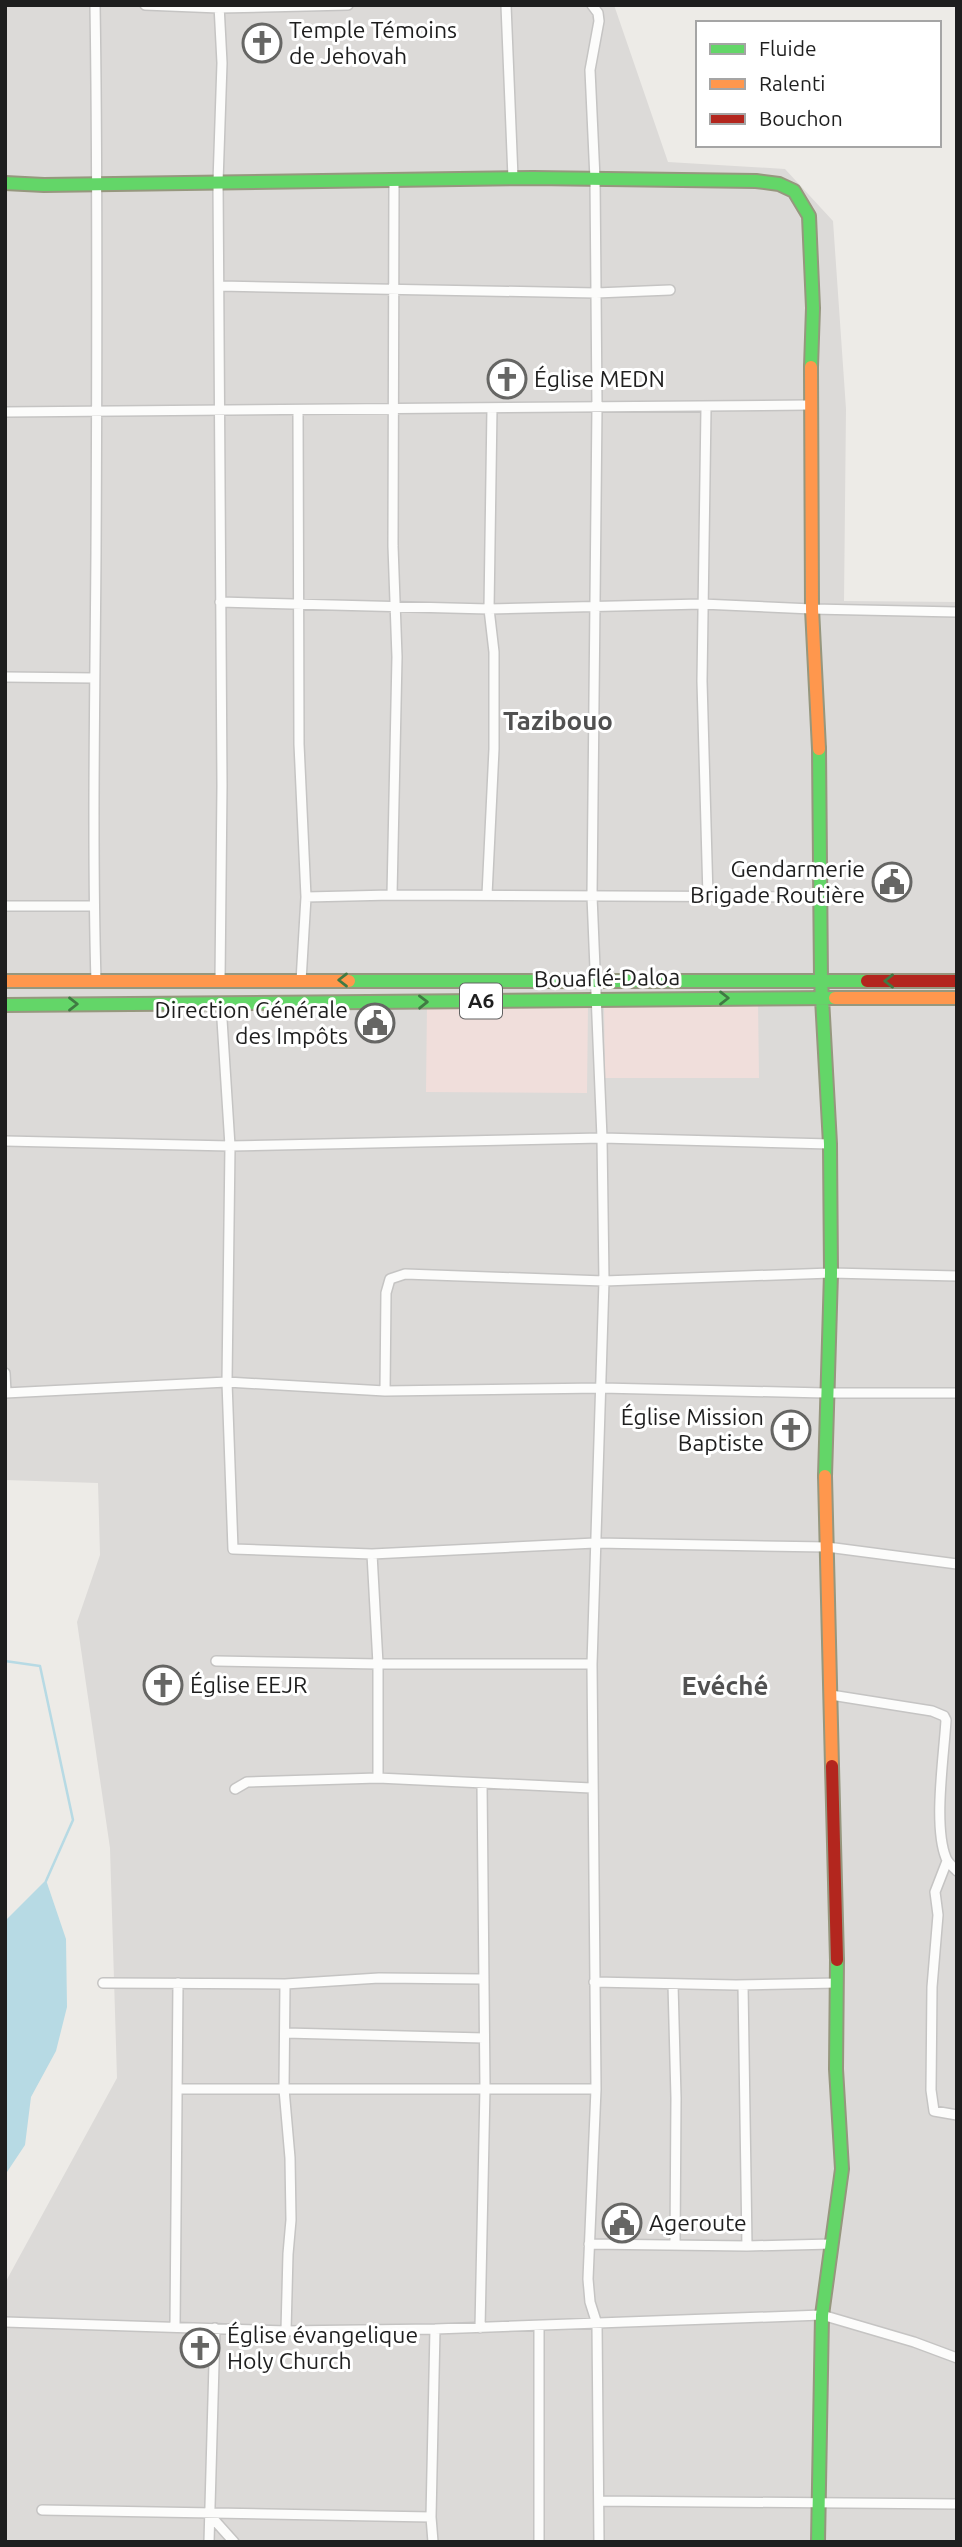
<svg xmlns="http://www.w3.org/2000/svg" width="962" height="2547" viewBox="0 0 962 2547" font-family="Ubuntu,sans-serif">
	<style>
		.residential { fill: #dcdad8 }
		.commercial { fill: #f0dedb }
		.water { fill: #b7dae4 }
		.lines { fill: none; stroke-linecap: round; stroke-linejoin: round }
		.stream { stroke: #b7dae4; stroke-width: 2.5 }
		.street-casing { stroke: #c5c4c3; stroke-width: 12 }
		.fast-casing { stroke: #96977e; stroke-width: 16 }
		.slow-casing { stroke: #96977e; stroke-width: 16 }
		.jam-casing { stroke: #96977e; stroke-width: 16 }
		.street { stroke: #fcfcfb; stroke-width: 9 }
		.fast { stroke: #63d668; stroke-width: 12 }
		.slow { stroke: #ff974d; stroke-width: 12 }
		.jam { stroke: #b3261e; stroke-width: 12 }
		.oneway { stroke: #407a43 }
		.labels { text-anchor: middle; stroke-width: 6; stroke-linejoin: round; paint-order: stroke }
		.shield { fill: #fff; stroke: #626262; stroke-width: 2 }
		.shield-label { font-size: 21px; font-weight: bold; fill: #1e1e1e }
		.poi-label { font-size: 23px; fill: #1e1e1e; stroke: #fff; text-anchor: start }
		.street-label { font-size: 23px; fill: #1e1e1e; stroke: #fff }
		.quarter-label { font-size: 26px; font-weight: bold; fill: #515151; stroke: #fff }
	</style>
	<rect width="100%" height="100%" fill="#edebe7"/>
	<path class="residential" d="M 5,5 L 614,5 L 668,162 L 785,169 L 833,221 L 846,409 L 844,601 L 957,602 L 957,2542 L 5,2542 L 5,2283 L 117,2078 L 110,1848 L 77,1622 L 100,1555 L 98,1483 L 5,1480 Z"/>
	<path class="commercial" d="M 758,1002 L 759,1078 L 605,1078 L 604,1003 Z
		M 427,1005 L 588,1005 L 587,1093 L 426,1092 Z"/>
	<path class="water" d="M 46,1880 L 66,1939 L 67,2007 L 56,2051 L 31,2097 L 25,2145 L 5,2175 L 5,1921 Z"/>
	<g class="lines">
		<path class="stream" d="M 5,1661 L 40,1666 L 73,1820 L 46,1881"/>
		<defs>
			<path id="street" d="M 95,5 C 98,187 97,370 96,552 C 95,695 92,838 96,982
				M 145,5 L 219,8 L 348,5
				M 219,5 L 222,63 L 218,182 L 222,786 L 220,980
				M 506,5 L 513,178
				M 592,5 L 598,13 L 599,21 L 590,70 L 595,179 L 597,406 L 592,896 L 602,1138 L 604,1281 L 592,1664 L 596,2089 L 588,2279 L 590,2302 L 597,2324 L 599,2542
				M 219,286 L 596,293 L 670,290
				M 706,408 L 702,681 L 708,897
				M 298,410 L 299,744 L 306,897 L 301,981
				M 5,412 L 809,405
				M 220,602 L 489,609 L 702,604 L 812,609 L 957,612
				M 5,677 L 94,678
				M 392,895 L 397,657 L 393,546 L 394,181
				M 487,895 L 494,749 L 494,652 L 489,609 L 492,408
				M 306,897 L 392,895 L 820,897
				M 5,906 L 94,906
				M 221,1004 L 230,1146 L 227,1382 L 233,1549 L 372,1554 L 595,1543 L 827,1547 L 957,1564
				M 5,1141 L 230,1146 L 602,1138 L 830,1144
				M 5,1373 L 6,1393
				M 385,1391 L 386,1293 L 390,1279 L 405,1274 L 604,1281 L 831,1273 L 957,1276
				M 5,1393 L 227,1382 L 385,1391 L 601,1388 L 825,1393 L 957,1393
				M 372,1554 L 378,1664 L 378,1778
				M 216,1661 L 378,1664 L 592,1664
				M 831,1695 L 932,1711 L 944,1716 L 946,1720 C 944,1756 933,1826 946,1858 C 948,1863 953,1867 957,1871
				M 235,1789 L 247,1782 L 378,1778 L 591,1788
				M 947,1861 L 935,1892 L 938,1915 L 932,1987 L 931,2090 L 934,2111 L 957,2115
				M 594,1982 L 736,1985 L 837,1983
				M 103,1983 L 285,1984 L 379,1978 L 482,1979
				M 285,1984 L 284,2089 L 290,2158 L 291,2220 L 288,2254 L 286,2331
				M 673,1984 L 676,2098 L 675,2245
				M 743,1985 L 747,2246 L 832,2244
				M 285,2033 L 484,2038
				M 177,2089 L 596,2089
				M 589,2244 L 747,2246
				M 5,2322 L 286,2331 L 435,2329 L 822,2315 L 914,2342 L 957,2358
				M 175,2327 L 178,1983
				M 480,2328 L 485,2088 L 482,1783
				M 599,2501 L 957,2504
				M 42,2510 L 431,2517
				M 208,2513 L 234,2542
				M 209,2542 L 215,2328
				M 433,2542 L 431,2517 L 435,2329
				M 539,2542 L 539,2326"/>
			<path id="fast" d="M 5,183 L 44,185 L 533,178 L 756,181 L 779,184 L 794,191 L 809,216 L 813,308 L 811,367
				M 819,749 L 821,980 L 830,1144 L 831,1273 L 825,1476
				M 349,981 L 867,981
				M 5,1005 L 835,998
				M 818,2542 L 822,2315 L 842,2169 L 836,2069 L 837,1960"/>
			<path id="slow" d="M 811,367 L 812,609 L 819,749
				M 5,981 L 349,981
				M 835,998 L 957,998
				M 825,1476 L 832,1766"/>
			<path id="jam" d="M 867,981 L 957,981
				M 832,1766 L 837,1960"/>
		</defs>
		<use href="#street" class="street-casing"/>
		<use href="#fast" class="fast-casing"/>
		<use href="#slow" class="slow-casing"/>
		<use href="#jam" class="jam-casing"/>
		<use href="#street" class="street"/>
		<use href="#fast" class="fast"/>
		<use href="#slow" class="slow"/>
		<use href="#jam" class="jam"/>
	</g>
	<defs><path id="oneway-chevron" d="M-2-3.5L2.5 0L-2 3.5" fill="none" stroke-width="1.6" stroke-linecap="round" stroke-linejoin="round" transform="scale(1.75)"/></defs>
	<g class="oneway">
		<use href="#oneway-chevron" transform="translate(343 980) rotate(180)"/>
		<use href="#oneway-chevron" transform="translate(889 981) rotate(-180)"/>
		<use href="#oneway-chevron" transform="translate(724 998)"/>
		<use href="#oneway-chevron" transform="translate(423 1002) rotate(-1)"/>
		<use href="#oneway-chevron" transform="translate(73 1004)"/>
	</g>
	<defs>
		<symbol id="church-ring" viewBox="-11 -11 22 22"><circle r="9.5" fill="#fff" stroke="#666664" stroke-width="1.5"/><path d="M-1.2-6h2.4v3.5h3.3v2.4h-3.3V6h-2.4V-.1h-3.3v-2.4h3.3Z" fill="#666664"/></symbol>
		<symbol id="civic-ring" viewBox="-11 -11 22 22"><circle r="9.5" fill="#fff" stroke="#666664" stroke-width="1.5"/><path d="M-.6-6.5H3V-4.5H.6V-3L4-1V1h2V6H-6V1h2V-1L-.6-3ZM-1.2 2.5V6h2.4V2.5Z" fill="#666664"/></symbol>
	</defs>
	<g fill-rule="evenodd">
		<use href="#church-ring" x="240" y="21" width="44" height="44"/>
		<use href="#church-ring" x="485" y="357" width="44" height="44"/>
		<use href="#civic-ring" x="870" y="860" width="44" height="44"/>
		<use href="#civic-ring" x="353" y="1001" width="44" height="44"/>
		<use href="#church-ring" x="769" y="1408" width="44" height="44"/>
		<use href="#church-ring" x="141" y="1663" width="44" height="44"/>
		<use href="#civic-ring" x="600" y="2201" width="44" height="44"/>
		<use href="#church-ring" x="178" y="2326" width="44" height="44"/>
	</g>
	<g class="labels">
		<rect class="shield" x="460" y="983.5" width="42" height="35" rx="5"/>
		<g class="shield-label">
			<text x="481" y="1008">A6</text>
		</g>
		<g class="poi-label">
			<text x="289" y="38">Temple Témoins<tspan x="289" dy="26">de Jehovah</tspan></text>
			<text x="534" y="387">Église MEDN</text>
			<text x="865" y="877" text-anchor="end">Gendarmerie<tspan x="865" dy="26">Brigade Routière</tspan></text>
			<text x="348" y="1018" text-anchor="end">Direction Générale<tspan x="348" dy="26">des Impôts</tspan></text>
			<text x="764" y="1425" text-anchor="end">Église Mission<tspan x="764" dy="26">Baptiste</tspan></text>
			<text x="190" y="1693">Église EEJR</text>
			<text x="649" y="2231">Ageroute</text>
			<text x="227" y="2343">Église évangelique<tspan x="227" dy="26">Holy Church</tspan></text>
		</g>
		<g class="street-label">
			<text transform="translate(607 978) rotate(-1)" y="8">Bouaflé-Daloa</text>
		</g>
		<g class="quarter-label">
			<text x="558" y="730">Tazibouo</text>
			<text x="725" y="1695">Evéché</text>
		</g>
	</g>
	<rect width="962" height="2547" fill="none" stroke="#1e1e1e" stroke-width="14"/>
	<rect x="696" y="21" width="245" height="126" fill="#ffffff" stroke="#a5a5a5" stroke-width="2"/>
	<rect x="710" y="44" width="35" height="10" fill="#63d668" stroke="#a5a5a5" stroke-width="2"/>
	<text x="759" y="56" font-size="21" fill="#1e1e1e">Fluide</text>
	<rect x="710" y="79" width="35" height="10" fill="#ff974d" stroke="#a5a5a5" stroke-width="2"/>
	<text x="759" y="91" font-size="21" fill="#1e1e1e">Ralenti</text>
	<rect x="710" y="114" width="35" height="10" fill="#b3261e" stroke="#a5a5a5" stroke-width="2"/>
	<text x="759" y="126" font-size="21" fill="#1e1e1e">Bouchon</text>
</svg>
